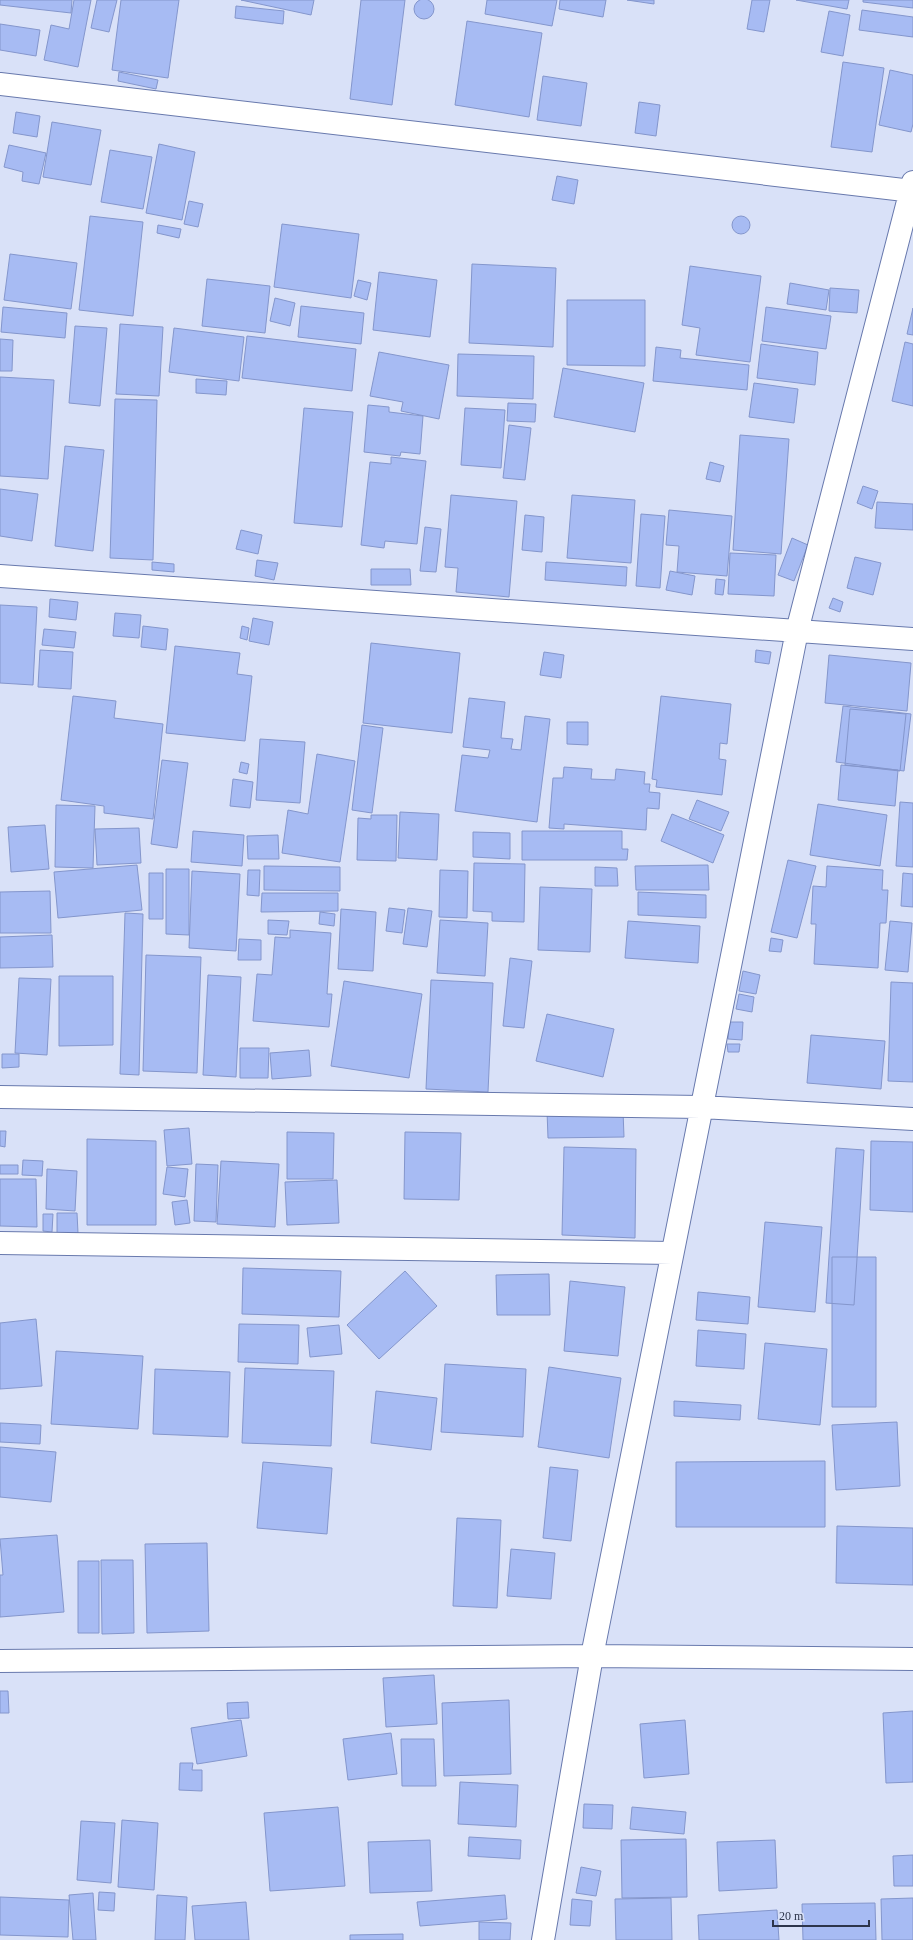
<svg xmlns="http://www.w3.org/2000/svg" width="913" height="1940" viewBox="0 0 913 1940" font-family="Georgia,serif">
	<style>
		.building { fill: #a7bbf3; stroke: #8496cc }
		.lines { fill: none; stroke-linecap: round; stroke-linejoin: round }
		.minor-casing { stroke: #6879ad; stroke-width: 24 }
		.minor { stroke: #fff; stroke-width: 22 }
	</style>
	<rect width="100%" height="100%" fill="#d9e1f8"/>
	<path class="building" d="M414 9a10 10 0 1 1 20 0a10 10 0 1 1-20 0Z
		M 0,0 L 72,0 L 71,13 L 0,5 Z
		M 74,0 L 91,0 L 78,67 L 44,60 L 51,25 L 69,29 Z
		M 97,0 L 117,0 L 109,32 L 91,28 Z
		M 121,0 L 179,0 L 168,78 L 112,70 Z
		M 241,0 L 314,0 L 311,15 Z
		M 361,0 L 405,0 L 392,105 L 350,99 Z
		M 487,0 L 557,0 L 552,26 L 485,14 Z
		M 560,0 L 606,0 L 603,17 L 559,9 Z
		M 627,0 L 654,0 L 654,4 Z
		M 752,0 L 770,0 L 764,32 L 747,29 Z
		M 796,0 L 849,0 L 847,9 Z
		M 863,0 L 913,0 L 913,8 L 863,2 Z
		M 236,6 L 284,11 L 283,24 L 235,18 Z
		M 862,10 L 913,17 L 913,37 L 859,30 Z
		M 829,11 L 850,15 L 843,56 L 821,52 Z
		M 467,21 L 542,33 L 529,117 L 455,105 Z
		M 0,24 L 40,30 L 36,56 L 0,50 Z
		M 843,62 L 884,68 L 872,152 L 831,147 Z
		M 890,70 L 913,75 L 913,124 L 911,132 L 879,125 Z
		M 119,72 L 158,80 L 156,89 L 118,81 Z
		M 543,76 L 587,83 L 581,126 L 537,120 Z
		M 639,102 L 660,105 L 656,136 L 635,133 Z
		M 16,112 L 40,116 L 37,137 L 13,133 Z
		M 52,122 L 101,130 L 91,185 L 43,177 Z
		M 159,144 L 195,152 L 182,220 L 146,213 Z
		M 9,145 L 46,153 L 39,184 L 22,181 L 23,172 L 4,167 Z
		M 110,150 L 152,157 L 143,209 L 101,202 Z
		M 557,176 L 578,180 L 574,204 L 552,200 Z
		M 189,201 L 203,204 L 198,227 L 184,224 Z
		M732 225a9 9 0 1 1 18 0a9 9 0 1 1-18 0Z
		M 90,216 L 143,222 L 133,316 L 79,310 Z
		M 282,224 L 359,234 L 351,298 L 274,287 Z
		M 158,225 L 181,229 L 179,238 L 157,233 Z
		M 10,254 L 77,263 L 71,309 L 4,300 Z
		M 472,264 L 556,268 L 553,347 L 469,343 Z
		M 690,266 L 761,276 L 750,362 L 696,355 L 700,328 L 682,325 Z
		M 379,272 L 437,280 L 430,337 L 373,330 Z
		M 207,279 L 270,286 L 265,333 L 202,326 Z
		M 358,280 L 371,283 L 367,300 L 354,296 Z
		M 790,283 L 829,290 L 826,310 L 787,304 Z
		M 830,288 L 859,290 L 857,313 L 829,311 Z
		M 275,298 L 295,303 L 290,326 L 270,321 Z
		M 567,300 L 645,300 L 645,366 L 567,365 Z
		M 301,306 L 364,313 L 361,344 L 298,337 Z
		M 3,307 L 67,313 L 65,338 L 1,332 Z
		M 766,307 L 831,316 L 826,349 L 762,341 Z
		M 913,308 L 913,335 L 907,334 Z
		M 120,324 L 163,327 L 159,396 L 116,394 Z
		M 75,326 L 107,328 L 100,406 L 69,403 Z
		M 174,328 L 244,337 L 239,381 L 169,372 Z
		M 247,336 L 356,349 L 352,391 L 242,378 Z
		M 0,339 L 13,340 L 12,371 L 0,371 Z
		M 905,342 L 913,344 L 913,406 L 892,401 Z
		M 761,344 L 818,352 L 815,385 L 757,378 Z
		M 656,347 L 681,350 L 680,358 L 749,365 L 747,390 L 653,381 Z
		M 379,352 L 449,365 L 439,419 L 401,411 L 403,402 L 370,396 Z
		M 458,354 L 534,356 L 533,399 L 457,396 Z
		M 563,368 L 644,383 L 635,432 L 554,417 Z
		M 0,377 L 54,380 L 48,479 L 0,476 Z
		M 196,379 L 227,381 L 226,395 L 196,393 Z
		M 754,383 L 798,389 L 794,423 L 749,417 Z
		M 115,399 L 157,400 L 153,560 L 110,558 Z
		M 508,403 L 536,404 L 535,422 L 507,421 Z
		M 368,405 L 389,407 L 389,412 L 423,416 L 420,454 L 401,452 L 400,456 L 364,452 Z
		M 304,408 L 353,412 L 342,527 L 294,523 Z
		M 465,408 L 505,410 L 501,468 L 461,465 Z
		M 509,425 L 531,428 L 525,480 L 503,478 Z
		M 740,435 L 789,439 L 781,554 L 733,550 Z
		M 65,446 L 104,450 L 93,551 L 55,546 Z
		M 391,457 L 426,461 L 417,544 L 385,541 L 384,548 L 361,545 L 370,462 L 391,464 Z
		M 710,462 L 724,466 L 720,482 L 706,479 Z
		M 863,486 L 878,491 L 872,509 L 857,503 Z
		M 0,489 L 38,494 L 32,541 L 0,536 Z
		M 451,495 L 517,501 L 509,597 L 456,592 L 458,568 L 445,567 Z
		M 572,495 L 635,500 L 631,563 L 567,558 Z
		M 877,502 L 913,504 L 913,530 L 875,528 Z
		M 669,510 L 732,516 L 727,576 L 677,572 L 679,546 L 666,545 Z
		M 641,514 L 665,516 L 660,588 L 636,586 Z
		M 525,515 L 544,517 L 542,552 L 522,550 Z
		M 425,527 L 441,529 L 436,572 L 420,571 Z
		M 241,530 L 262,535 L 258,554 L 236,549 Z
		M 792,538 L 808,545 L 794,581 L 778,575 Z
		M 730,553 L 776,555 L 774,596 L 728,594 Z
		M 855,557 L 881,563 L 873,595 L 847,588 Z
		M 257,560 L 278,563 L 274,580 L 255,576 Z
		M 152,562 L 174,564 L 174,572 L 152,570 Z
		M 546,562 L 627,567 L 626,586 L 545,580 Z
		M 371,569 L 410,569 L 411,585 L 371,585 Z
		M 670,571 L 695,576 L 692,595 L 666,590 Z
		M 716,579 L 725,580 L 723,595 L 715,594 Z
		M 833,598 L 843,602 L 840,612 L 829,608 Z
		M 50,599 L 78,602 L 76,620 L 49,617 Z
		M 0,605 L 37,607 L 33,685 L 0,683 Z
		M 115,613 L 141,615 L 139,638 L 113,636 Z
		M 253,618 L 273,622 L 269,645 L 249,641 Z
		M 143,626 L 168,629 L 166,650 L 141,647 Z
		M 242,626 L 249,628 L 247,640 L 240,638 Z
		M 44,629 L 76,632 L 74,648 L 42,645 Z
		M 371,643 L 460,653 L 452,733 L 363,723 Z
		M 175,646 L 240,653 L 237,674 L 252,676 L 245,741 L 166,733 Z
		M 40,650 L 73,652 L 71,689 L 38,687 Z
		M 756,650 L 771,652 L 769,664 L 755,662 Z
		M 544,652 L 564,655 L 561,678 L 540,675 Z
		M 829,655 L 911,663 L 907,711 L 825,703 Z
		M 73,696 L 116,701 L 114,718 L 163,724 L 153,819 L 104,813 L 104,806 L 61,800 Z
		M 661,696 L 731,704 L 727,744 L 720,743 L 719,759 L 726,760 L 722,795 L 656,787 L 657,780 L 652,779 Z
		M 469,698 L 505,702 L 501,738 L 513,739 L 511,749 L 521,750 L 525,716 L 550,719 L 537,822 L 455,811 L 462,755 L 488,758 L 490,750 L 463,747 Z
		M 843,706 L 911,714 L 904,771 L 836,762 Z
		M 850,709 L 906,714 L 900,771 L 845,765 Z
		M 567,722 L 588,722 L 588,745 L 567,744 Z
		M 362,725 L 383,728 L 372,813 L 352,810 Z
		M 260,739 L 305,742 L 300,803 L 256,800 Z
		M 317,754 L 355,761 L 340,862 L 282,853 L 288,810 L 308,814 Z
		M 162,760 L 188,763 L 177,848 L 151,844 Z
		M 241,762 L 249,764 L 247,774 L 239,772 Z
		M 841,765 L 898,770 L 895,806 L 838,800 Z
		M 564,767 L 592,769 L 591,779 L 615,780 L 616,769 L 645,772 L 644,784 L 650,784 L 649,792 L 660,793 L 659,809 L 647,808 L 646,830 L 564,824 L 564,829 L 549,828 L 553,778 L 563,778 Z
		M 233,779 L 253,782 L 250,808 L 230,806 Z
		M 697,800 L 729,812 L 721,831 L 689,819 Z
		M 900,802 L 913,803 L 913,867 L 896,866 Z
		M 818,804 L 887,815 L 880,866 L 810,855 Z
		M 56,805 L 95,806 L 93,868 L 55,867 Z
		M 400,812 L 439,814 L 437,860 L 398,858 Z
		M 672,814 L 724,835 L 713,863 L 661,841 Z
		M 371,815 L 397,815 L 396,861 L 357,860 L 358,818 L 371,819 Z
		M 45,825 L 49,869 L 11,872 L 8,827 Z
		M 139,828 L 141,863 L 97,865 L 95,829 Z
		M 193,831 L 244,835 L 242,866 L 191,862 Z
		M 522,831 L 622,831 L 622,849 L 628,849 L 627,860 L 522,860 Z
		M 473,832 L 510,833 L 510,859 L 473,857 Z
		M 278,835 L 279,859 L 248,859 L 247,836 Z
		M 788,860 L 816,866 L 797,938 L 771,932 Z
		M 474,863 L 525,864 L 524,922 L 492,921 L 492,912 L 473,911 Z
		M 137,865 L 142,910 L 58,918 L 54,872 Z
		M 708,865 L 709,890 L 636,890 L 635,866 Z
		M 264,866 L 340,867 L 340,891 L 264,890 Z
		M 827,866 L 883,870 L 882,890 L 888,890 L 886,923 L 880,923 L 878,968 L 814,964 L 816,924 L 811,924 L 813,886 L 826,887 Z
		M 595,867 L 617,868 L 618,886 L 595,886 Z
		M 166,869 L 189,869 L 189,935 L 166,934 Z
		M 248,870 L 260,870 L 259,896 L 247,895 Z
		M 440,870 L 468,871 L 467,918 L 439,917 Z
		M 192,871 L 240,874 L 236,951 L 189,948 Z
		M 149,873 L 163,873 L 163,919 L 149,919 Z
		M 903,873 L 913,874 L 913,907 L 901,906 Z
		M 540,887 L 592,889 L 590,952 L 538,950 Z
		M 50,891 L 51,933 L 0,933 L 0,892 Z
		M 638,892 L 706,895 L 706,918 L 638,915 Z
		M 262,893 L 338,893 L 338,911 L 261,912 Z
		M 389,908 L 405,910 L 402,933 L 386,931 Z
		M 408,908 L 432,911 L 427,947 L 403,944 Z
		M 341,909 L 376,912 L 373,971 L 338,969 Z
		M 320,912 L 335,914 L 334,926 L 319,924 Z
		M 125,913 L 143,914 L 139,1075 L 120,1074 Z
		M 268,920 L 289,921 L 287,935 L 268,934 Z
		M 440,920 L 488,923 L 485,976 L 437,973 Z
		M 628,921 L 700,926 L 698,963 L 625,958 Z
		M 890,921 L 912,923 L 908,972 L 885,970 Z
		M 290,930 L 331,933 L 327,994 L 332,994 L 329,1027 L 253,1021 L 257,974 L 272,975 L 275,937 L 290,938 Z
		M 52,935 L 53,967 L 0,968 L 0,937 Z
		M 771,938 L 783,940 L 781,952 L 769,951 Z
		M 239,939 L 261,940 L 261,960 L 238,960 Z
		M 146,955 L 201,957 L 197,1073 L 143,1071 Z
		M 510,958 L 532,961 L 524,1028 L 503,1026 Z
		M 743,971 L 760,975 L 756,994 L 739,991 Z
		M 208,975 L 241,977 L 236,1077 L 203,1075 Z
		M 59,976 L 113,976 L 113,1045 L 59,1046 Z
		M 19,978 L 51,979 L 47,1055 L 15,1053 Z
		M 431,980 L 493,983 L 488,1092 L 426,1089 Z
		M 344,981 L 422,994 L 409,1078 L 331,1066 Z
		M 891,982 L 913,983 L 913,1082 L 888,1081 Z
		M 739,994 L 754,997 L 752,1012 L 736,1009 Z
		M 547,1014 L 614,1029 L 603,1077 L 536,1061 Z
		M 729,1022 L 743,1022 L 742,1040 L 728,1039 Z
		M 811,1035 L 885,1041 L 881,1089 L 807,1083 Z
		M 727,1044 L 740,1044 L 739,1052 L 728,1052 Z
		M 240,1048 L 269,1048 L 268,1078 L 240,1078 Z
		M 309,1050 L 311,1076 L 272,1079 L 270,1053 Z
		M 2,1054 L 19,1054 L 19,1067 L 2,1068 Z
		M 547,1111 L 623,1111 L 624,1137 L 548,1138 Z
		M 189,1128 L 192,1164 L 167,1166 L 164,1130 Z
		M 0,1131 L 6,1131 L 5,1147 L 0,1146 Z
		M 287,1132 L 334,1133 L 333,1179 L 287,1179 Z
		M 405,1132 L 461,1133 L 459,1200 L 404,1199 Z
		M 87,1139 L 156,1141 L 156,1225 L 87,1225 Z
		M 871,1141 L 913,1142 L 913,1212 L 870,1210 Z
		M 564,1147 L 636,1149 L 635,1238 L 562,1235 Z
		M 836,1148 L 864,1150 L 854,1305 L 826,1303 Z
		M 23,1160 L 43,1161 L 42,1176 L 22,1175 Z
		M 221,1161 L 279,1164 L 275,1227 L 217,1224 Z
		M 196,1164 L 218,1165 L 216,1222 L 194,1221 Z
		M 0,1165 L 18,1165 L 18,1174 L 0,1174 Z
		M 167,1167 L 188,1169 L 185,1197 L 163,1194 Z
		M 47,1169 L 77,1171 L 75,1211 L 46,1209 Z
		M 0,1179 L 36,1179 L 37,1227 L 0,1226 Z
		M 337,1180 L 339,1223 L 287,1225 L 285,1182 Z
		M 187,1200 L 190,1223 L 175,1225 L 172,1202 Z
		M 57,1213 L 77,1213 L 78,1233 L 57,1233 Z
		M 43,1214 L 53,1214 L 52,1232 L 43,1231 Z
		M 765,1222 L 822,1227 L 815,1312 L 758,1307 Z
		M 832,1257 L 876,1257 L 876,1407 L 832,1407 Z
		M 243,1268 L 341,1271 L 339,1317 L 242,1314 Z
		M 405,1271 L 437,1306 L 379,1359 L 347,1325 Z
		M 549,1274 L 550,1315 L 497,1315 L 496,1275 Z
		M 570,1281 L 625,1287 L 618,1356 L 564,1351 Z
		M 698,1292 L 750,1297 L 748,1324 L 696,1320 Z
		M 36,1319 L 42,1386 L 0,1389 L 0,1323 Z
		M 239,1324 L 299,1325 L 298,1364 L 238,1362 Z
		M 339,1325 L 342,1354 L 310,1357 L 307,1328 Z
		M 698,1330 L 746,1334 L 744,1369 L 696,1366 Z
		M 765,1343 L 827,1349 L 820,1425 L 758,1419 Z
		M 56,1351 L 143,1356 L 138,1429 L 51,1424 Z
		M 445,1364 L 526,1369 L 523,1437 L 441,1432 Z
		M 549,1367 L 621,1378 L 609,1458 L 538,1447 Z
		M 245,1368 L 334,1371 L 331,1446 L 242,1443 Z
		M 155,1369 L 230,1372 L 228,1437 L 153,1434 Z
		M 376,1391 L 437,1398 L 431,1450 L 371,1443 Z
		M 674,1401 L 741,1405 L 740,1420 L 674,1416 Z
		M 897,1422 L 900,1486 L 836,1490 L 832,1425 Z
		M 0,1423 L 41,1425 L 40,1444 L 0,1442 Z
		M 0,1447 L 56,1452 L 51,1502 L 0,1497 Z
		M 825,1461 L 825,1527 L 676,1527 L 676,1462 Z
		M 263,1462 L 332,1468 L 327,1534 L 257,1528 Z
		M 550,1467 L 578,1470 L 571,1541 L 543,1538 Z
		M 457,1518 L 501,1520 L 497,1608 L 453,1606 Z
		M 837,1526 L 913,1528 L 913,1585 L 836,1583 Z
		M 57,1535 L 64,1612 L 0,1617 L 0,1575 L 3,1575 L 0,1539 Z
		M 207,1543 L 209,1631 L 147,1633 L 145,1544 Z
		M 511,1549 L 555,1553 L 551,1599 L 507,1596 Z
		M 101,1560 L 133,1560 L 134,1633 L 102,1634 Z
		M 78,1561 L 99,1561 L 99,1633 L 78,1633 Z
		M 434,1675 L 437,1724 L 386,1727 L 383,1678 Z
		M 0,1691 L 8,1691 L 9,1713 L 0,1713 Z
		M 509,1700 L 511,1774 L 444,1776 L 442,1703 Z
		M 248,1702 L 249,1718 L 228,1719 L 227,1703 Z
		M 913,1711 L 913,1782 L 886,1783 L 883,1713 Z
		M 241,1720 L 247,1756 L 197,1764 L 191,1728 Z
		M 685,1720 L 689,1774 L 644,1778 L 640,1724 Z
		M 391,1733 L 397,1774 L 348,1780 L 343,1739 Z
		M 401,1739 L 434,1739 L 436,1786 L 402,1786 Z
		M 180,1763 L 193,1763 L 192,1770 L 202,1770 L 202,1791 L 179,1790 Z
		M 460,1782 L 518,1785 L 516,1827 L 458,1824 Z
		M 584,1804 L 613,1805 L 612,1829 L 583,1828 Z
		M 338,1807 L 345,1886 L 270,1891 L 264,1813 Z
		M 632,1807 L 686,1812 L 684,1834 L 630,1829 Z
		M 122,1820 L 158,1823 L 154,1890 L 118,1887 Z
		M 81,1821 L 115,1823 L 111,1883 L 77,1880 Z
		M 469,1837 L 521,1840 L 520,1859 L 468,1856 Z
		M 686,1839 L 687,1897 L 622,1898 L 621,1840 Z
		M 430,1840 L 432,1891 L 370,1893 L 368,1842 Z
		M 775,1840 L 777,1888 L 719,1891 L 717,1842 Z
		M 913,1855 L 913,1886 L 894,1886 L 893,1856 Z
		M 581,1867 L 601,1871 L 596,1896 L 576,1893 Z
		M 99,1892 L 115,1893 L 114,1911 L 98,1910 Z
		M 93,1893 L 96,1940 L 73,1940 L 69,1895 Z
		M 157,1895 L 187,1897 L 185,1940 L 155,1940 Z
		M 505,1895 L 507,1919 L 420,1926 L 417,1902 Z
		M 0,1897 L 69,1900 L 68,1937 L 0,1935 Z
		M 671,1898 L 672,1940 L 616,1940 L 615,1899 Z
		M 913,1898 L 913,1940 L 882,1940 L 881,1899 Z
		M 572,1899 L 592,1901 L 590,1926 L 570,1925 Z
		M 246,1902 L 249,1940 L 195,1940 L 192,1906 Z
		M 875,1903 L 876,1940 L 803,1940 L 802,1904 Z
		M 777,1910 L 779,1940 L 699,1940 L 698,1915 Z
		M 479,1922 L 511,1923 L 510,1940 L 479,1940 Z
		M 403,1934 L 403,1940 L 350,1940 L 350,1935 Z"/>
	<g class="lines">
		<defs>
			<path id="minor" d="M 0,84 L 913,191
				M 0,576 L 913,639
				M 0,1097 L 701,1107 L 913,1119
				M 0,1243 L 672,1253
				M 0,1661 L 592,1656 L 913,1659
				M 543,1940 L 592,1656 L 797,631 L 913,182"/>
		</defs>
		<use href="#minor" class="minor-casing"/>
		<use href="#minor" class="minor"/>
	</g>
	<path d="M773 1920v6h96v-6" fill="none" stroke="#2d354b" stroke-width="2"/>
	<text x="779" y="1920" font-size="12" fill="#2d354b" stroke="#d9e1f8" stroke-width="3" paint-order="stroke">20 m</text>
</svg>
